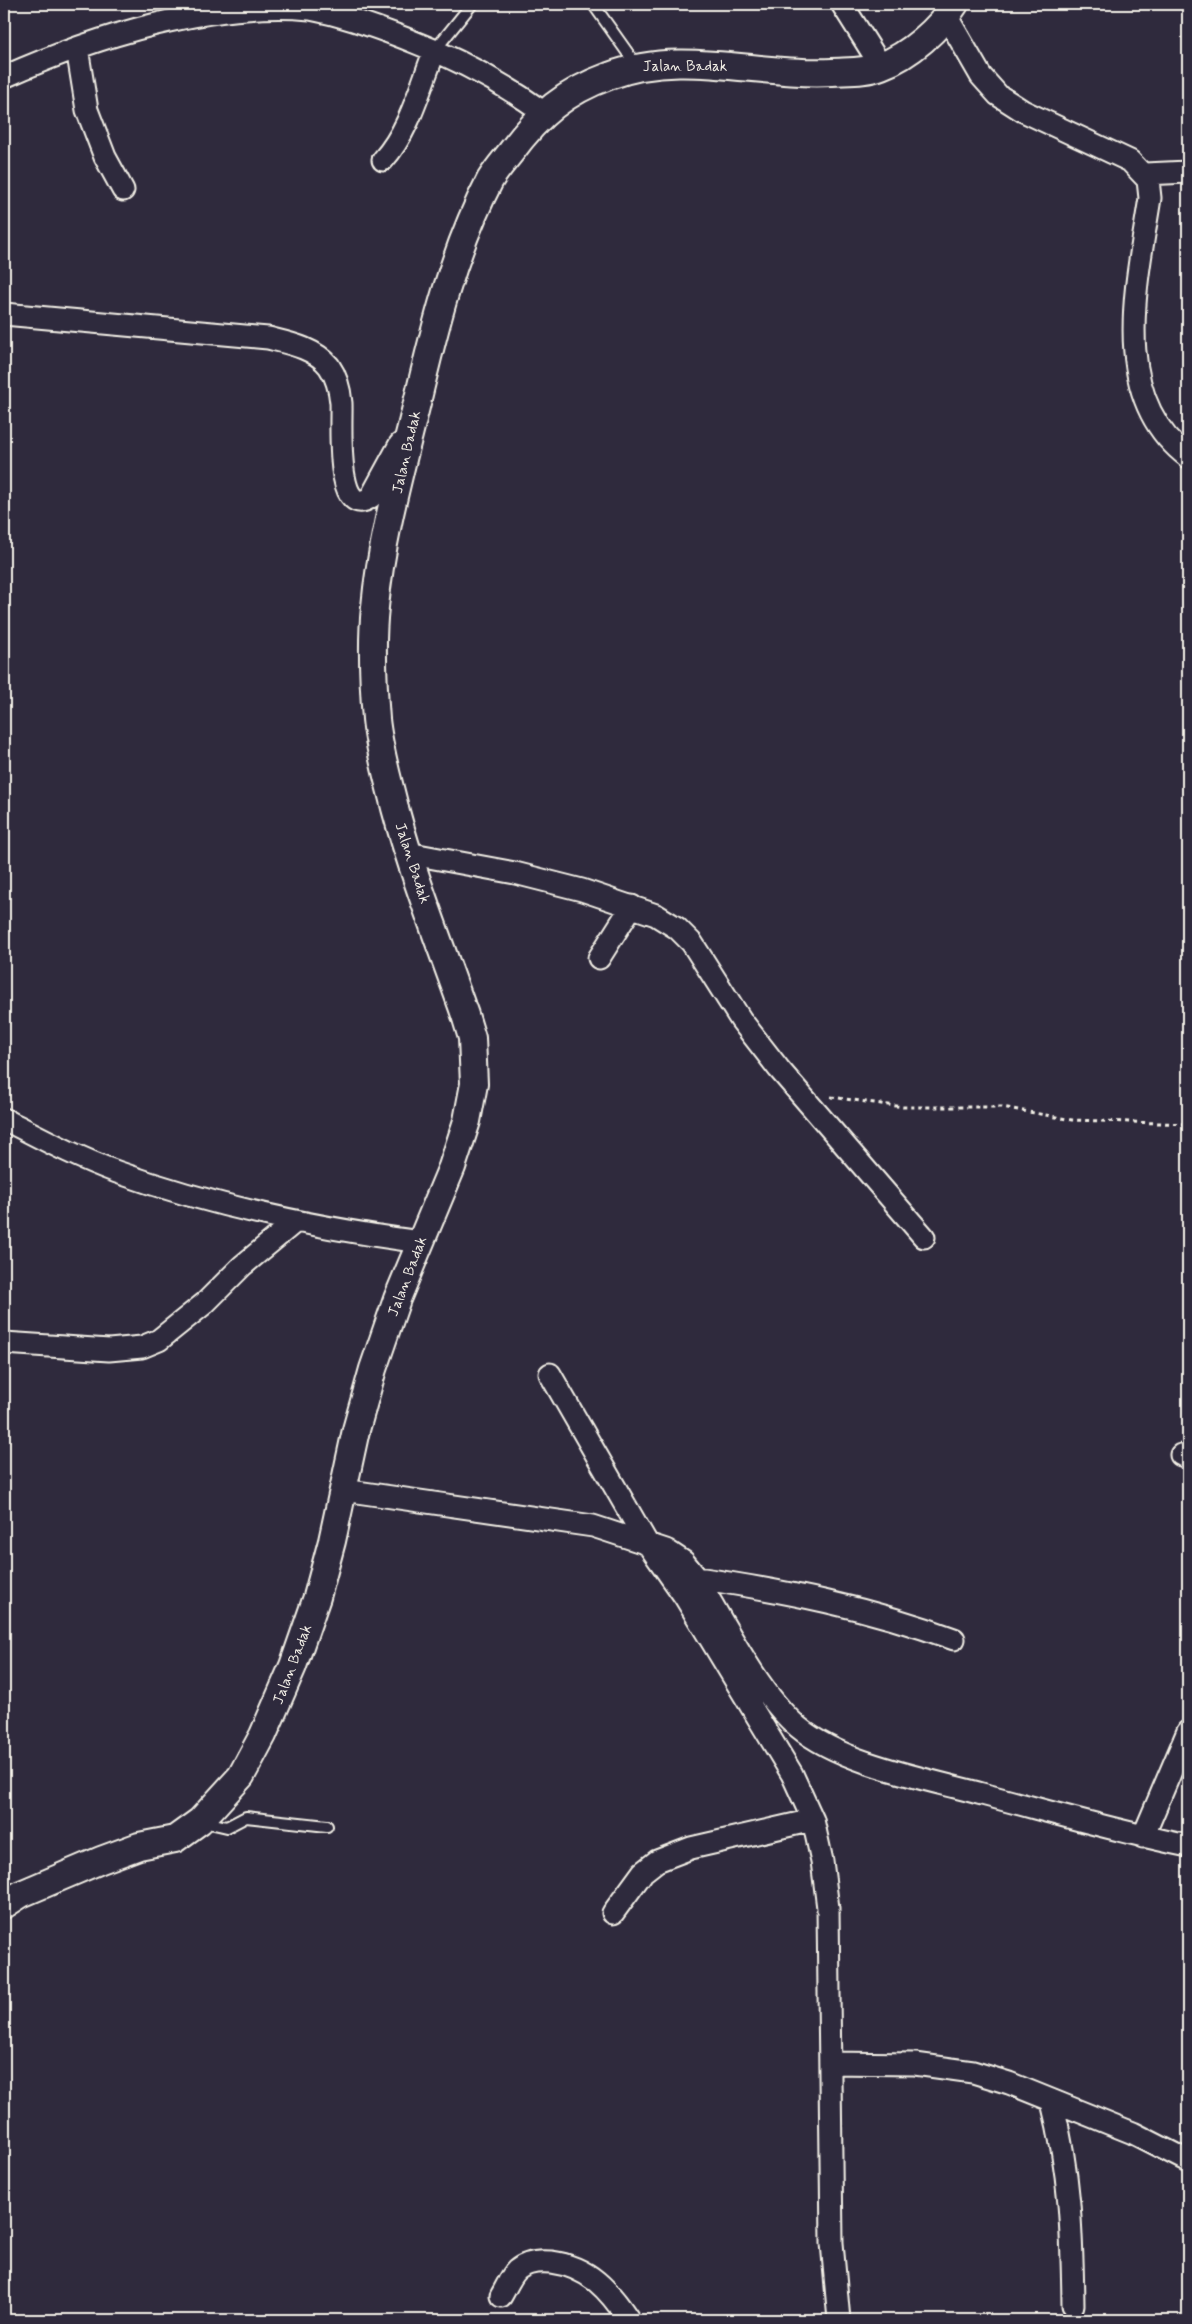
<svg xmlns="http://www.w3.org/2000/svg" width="1192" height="2324" viewBox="0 0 1192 2324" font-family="Mynerve,sans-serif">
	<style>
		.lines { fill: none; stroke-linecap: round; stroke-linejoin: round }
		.service-casing { stroke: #f4f1e8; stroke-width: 14 }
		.minor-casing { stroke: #f4f1e8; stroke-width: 25 }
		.tertiary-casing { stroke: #f4f1e8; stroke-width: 30 }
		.path { stroke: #f4f1e8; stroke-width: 3; stroke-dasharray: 4 4; stroke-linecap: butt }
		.service { stroke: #2f2a3d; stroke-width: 10 }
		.minor { stroke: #2f2a3d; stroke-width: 21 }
		.tertiary { stroke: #2f2a3d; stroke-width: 26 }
		.labels { text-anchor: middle; stroke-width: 4; stroke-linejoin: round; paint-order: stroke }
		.street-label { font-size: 15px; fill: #f4f1e8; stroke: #2f2a3d }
	</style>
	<rect width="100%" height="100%" fill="#2f2a3d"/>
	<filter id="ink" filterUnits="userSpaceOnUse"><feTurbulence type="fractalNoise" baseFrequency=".02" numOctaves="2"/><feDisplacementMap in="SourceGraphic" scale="10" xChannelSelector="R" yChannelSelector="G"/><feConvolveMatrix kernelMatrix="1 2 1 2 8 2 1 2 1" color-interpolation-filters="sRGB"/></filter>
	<g filter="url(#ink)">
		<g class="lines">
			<defs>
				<path id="service" d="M 593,4 L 637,66
					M 435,50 L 472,4
					M 201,1821 L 227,1827 L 246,1817 L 327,1826"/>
				<path id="minor" d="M 842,4 L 881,66
					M 947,17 L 981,76 L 998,95 L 1023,111 L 1130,161 L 1148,180 L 1150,198 C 1137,282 1108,397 1188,457
					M 77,48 L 87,110 L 105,157 L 123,190
					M 4,77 C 94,37 211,0 310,9 C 342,15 373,26 404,38 C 454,57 500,81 543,112
					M 383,160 C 410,130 420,87 435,50
					M 1145,174 L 1188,172
					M 4,314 L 268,338 C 288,343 315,348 329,366 C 336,376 340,391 341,403 C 342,419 334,523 371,497 L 400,444
					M 407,853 L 515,873 L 582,890 L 656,915 L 677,928 L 692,943 L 741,1020 L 779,1069 L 924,1237
					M 599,958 L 632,906
					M 4,1119 C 41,1138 78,1158 117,1172 C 215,1207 317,1228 420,1242
					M 4,1343 L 109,1350 L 142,1347 L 159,1340 L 205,1303 L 242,1266 L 295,1222
					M 550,1374 L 647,1543 L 685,1597 L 792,1774 L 813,1820 L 822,1861 L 828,1908 L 832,2243 L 839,2320
					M 1181,1455 L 1188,1457
					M 343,1490 L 593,1526 L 666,1550 L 684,1562 L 697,1578 C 723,1622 760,1695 798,1727 C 842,1764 927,1779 982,1794 C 1051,1812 1119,1832 1188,1846
					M 697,1578 C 785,1591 870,1608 954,1639
					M 1143,1837 L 1188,1731
					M 613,1913 L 643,1872 L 657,1861 L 691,1848 L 813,1820
					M 830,2063 L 915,2064 L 973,2072 L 1009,2083 L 1133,2133 L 1188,2161
					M 1052,2102 C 1070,2172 1072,2233 1073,2305
					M 501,2296 C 506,2288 510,2277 517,2270 C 526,2262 540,2261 551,2262 C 589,2267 609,2290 629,2320"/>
				<path id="tertiary" d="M 4,1905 L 21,1894 L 101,1860 L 139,1846 L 175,1839 L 200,1821 L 241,1776 L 263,1735 L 293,1666 L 317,1597 L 332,1541 L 356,1430 L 373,1369 L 397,1299 L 452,1167 L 467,1121 L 474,1084 L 472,1038 L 465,1015 C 441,946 414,879 395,808 C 388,779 379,749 376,719 C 373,682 371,644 375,607 C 381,540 400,472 416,407 C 434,330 453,251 490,180 C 496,170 504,161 511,152 C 539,114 565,92 609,76 C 681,48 758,76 832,72 C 848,71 866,72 881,66 C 910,55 939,29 955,4"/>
			</defs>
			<use href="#service" class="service-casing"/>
			<use href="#minor" class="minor-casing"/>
			<use href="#tertiary" class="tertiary-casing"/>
			<path class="path" d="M 831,1097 L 903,1107 L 1002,1107 L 1072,1120 L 1188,1124"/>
			<use href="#service" class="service"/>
			<use href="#minor" class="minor"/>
			<use href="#tertiary" class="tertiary"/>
		</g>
	</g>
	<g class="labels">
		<g class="street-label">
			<text x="685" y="71">Jalan Badak</text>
			<text transform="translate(406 452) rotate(-77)" y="5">Jalan Badak</text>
			<text transform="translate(413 863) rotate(72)" y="5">Jalan Badak</text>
			<text transform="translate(407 1276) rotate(-69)" y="5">Jalan Badak</text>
			<text transform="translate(292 1664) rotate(-69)" y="5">Jalan Badak</text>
		</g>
	</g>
	<rect width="1192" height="2324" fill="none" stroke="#2f2a3d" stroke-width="20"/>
	<rect x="10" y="10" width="1172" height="2304" fill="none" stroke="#f4f1e8" stroke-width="2" filter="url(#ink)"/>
</svg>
